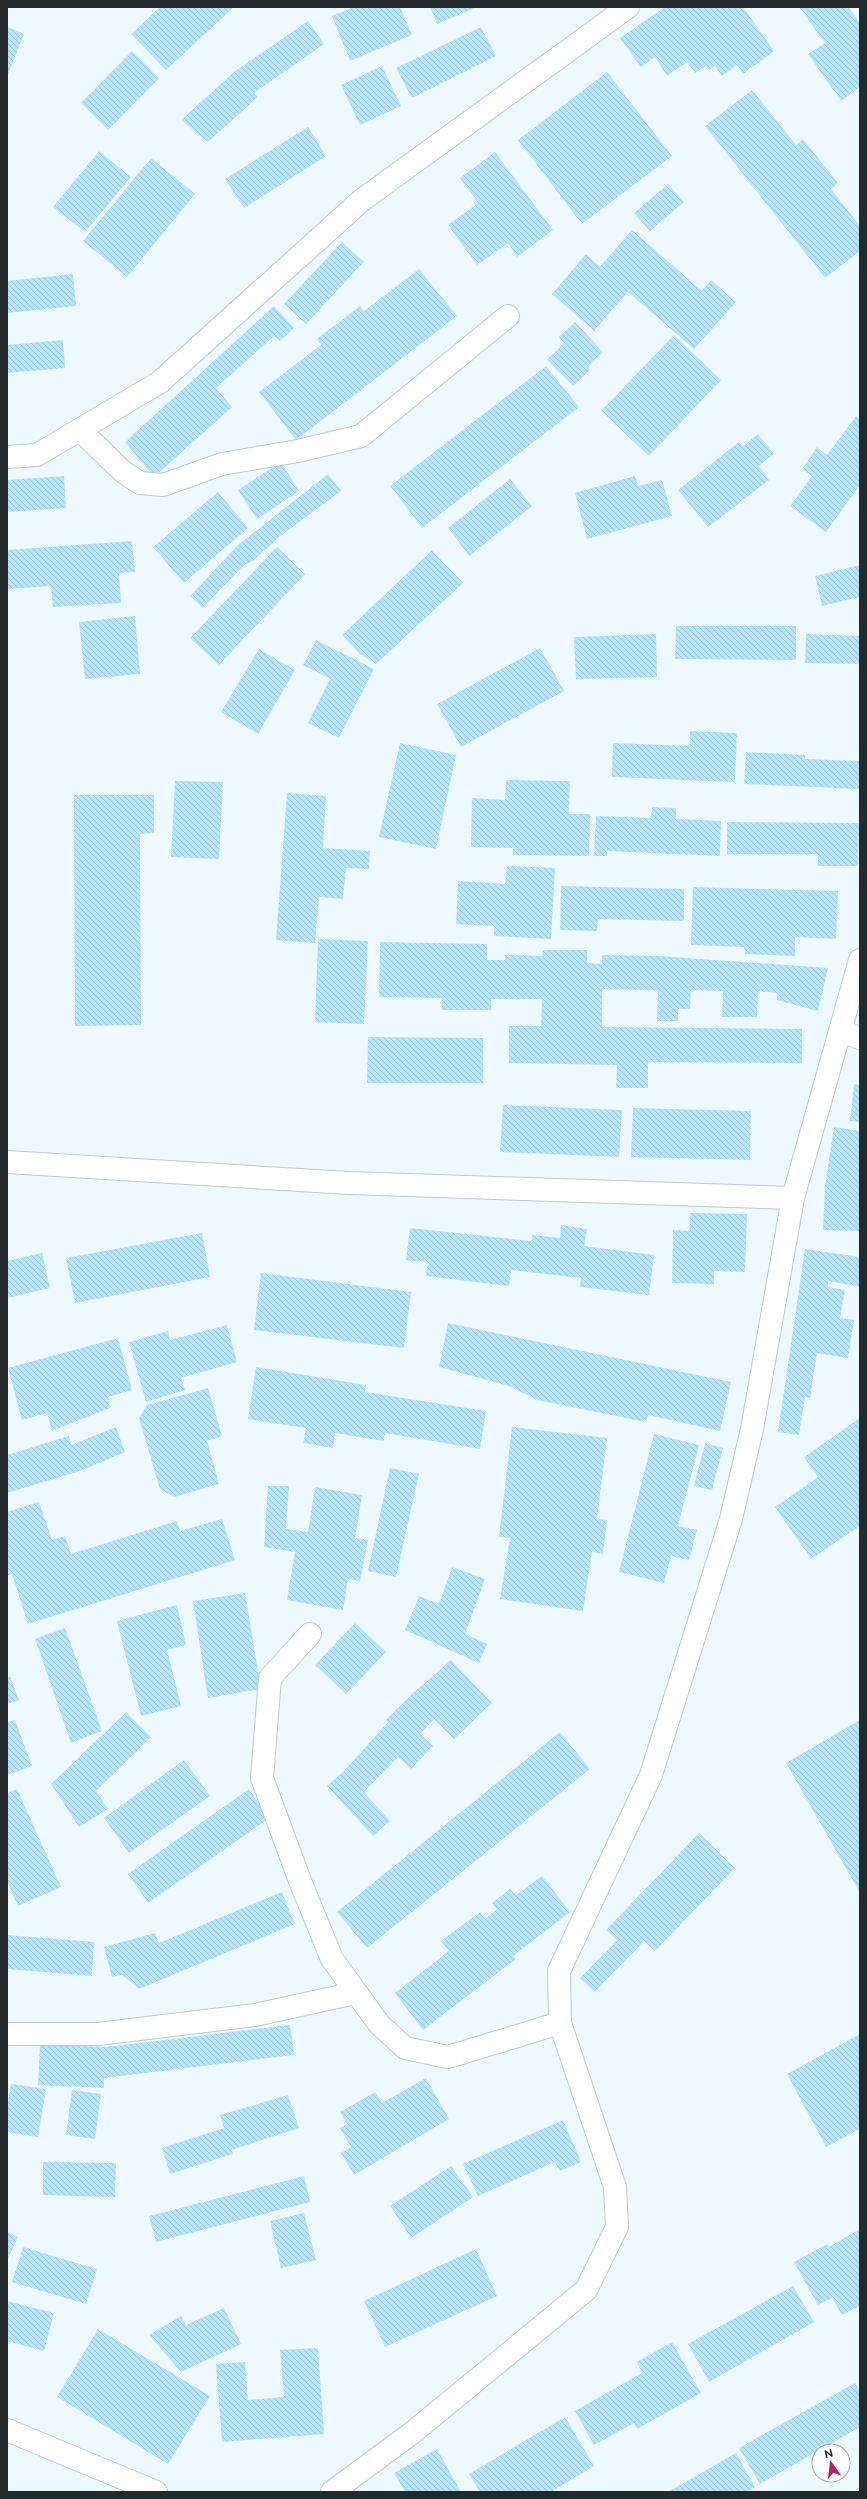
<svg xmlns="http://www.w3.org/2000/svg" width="867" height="2499" viewBox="0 0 867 2499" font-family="Raleway,sans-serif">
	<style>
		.building { fill: url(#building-back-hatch) }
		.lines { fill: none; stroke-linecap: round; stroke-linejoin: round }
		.minor-casing { stroke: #bccad1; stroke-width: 24 }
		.minor { stroke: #fff; stroke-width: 22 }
	</style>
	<defs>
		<pattern id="building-back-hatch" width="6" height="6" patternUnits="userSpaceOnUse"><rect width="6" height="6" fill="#b6e5fb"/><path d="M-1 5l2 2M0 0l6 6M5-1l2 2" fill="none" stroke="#9cc5d7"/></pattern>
	</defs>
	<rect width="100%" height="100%" fill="#edf9ff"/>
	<path class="building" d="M 160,7 L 234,7 L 166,70 L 131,34 Z
		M 354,7 L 400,7 L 412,35 L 350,61 L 332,16 Z
		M 430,7 L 477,7 L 437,24 Z
		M 665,7 L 743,7 L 774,51 L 743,74 L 737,65 L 722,76 L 715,66 L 709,70 L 706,66 L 695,73 L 687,62 L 667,76 L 655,57 L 641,67 L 620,38 Z
		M 799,7 L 848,7 L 860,23 L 860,87 L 841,101 L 808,54 L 825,43 Z
		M 308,21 L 324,44 L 254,93 L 258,97 L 208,142 L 181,120 L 234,72 Z
		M 7,27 L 24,34 L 7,77 Z
		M 481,27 L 496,56 L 412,98 L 396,68 Z
		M 132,51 L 159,78 L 108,130 L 81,103 Z
		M 382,66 L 401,106 L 360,125 L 341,85 Z
		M 607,72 L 672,156 L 582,224 L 518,140 Z
		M 752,90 L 796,145 L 803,139 L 838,183 L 831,189 L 860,226 L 860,251 L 825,278 L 705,126 Z
		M 308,127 L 326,156 L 244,208 L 225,179 Z
		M 99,151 L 131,177 L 85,232 L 53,207 Z
		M 495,152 L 553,230 L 517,257 L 508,243 L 477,265 L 448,225 L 478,203 L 460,178 Z
		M 151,158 L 195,194 L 127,277 L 83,241 Z
		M 668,184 L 684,202 L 650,231 L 634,213 Z
		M 632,230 L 702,291 L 711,280 L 736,302 L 694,349 L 628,292 L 594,331 L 552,294 L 586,254 L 600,267 Z
		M 342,242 L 364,262 L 306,324 L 284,304 Z
		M 419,269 L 457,316 L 296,440 L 259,392 L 321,345 L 317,339 L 360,306 L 364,311 Z
		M 73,274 L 76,306 L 8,313 L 7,281 Z
		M 274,306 L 294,328 L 280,341 L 274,336 L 216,388 L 232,407 L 154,477 L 125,442 Z
		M 575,322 L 603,352 L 588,367 L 590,370 L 573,386 L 547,360 L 564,343 L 559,337 Z
		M 674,335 L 721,380 L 649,456 L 601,411 Z
		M 63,340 L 65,368 L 7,373 L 7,345 Z
		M 546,366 L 579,407 L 422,528 L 390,486 Z
		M 856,416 L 860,419 L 860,485 L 826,532 L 790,506 L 812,476 L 802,469 L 817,447 L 827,455 Z
		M 758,434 L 774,454 L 759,466 L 769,480 L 708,527 L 678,490 L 739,442 L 743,446 Z
		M 281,462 L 299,491 L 257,519 L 238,490 Z
		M 328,474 L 341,491 L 279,537 L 253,561 L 244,565 L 203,608 L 190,596 L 238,545 Z
		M 64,476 L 66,508 L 7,512 L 7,480 Z
		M 635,476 L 638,486 L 662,480 L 672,516 L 587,539 L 575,493 Z
		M 510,479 L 532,506 L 469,556 L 448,528 Z
		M 218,492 L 248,528 L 184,583 L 153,547 Z
		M 132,541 L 135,572 L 119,573 L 121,603 L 53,607 L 51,586 L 7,589 L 7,550 Z
		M 277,547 L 305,574 L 219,665 L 190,638 Z
		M 432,550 L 463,583 L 376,664 L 360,654 L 342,635 Z
		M 860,565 L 860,597 L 822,606 L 815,576 Z
		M 135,616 L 140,674 L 85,679 L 79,622 Z
		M 676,626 L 796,626 L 796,660 L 675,659 Z
		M 656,634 L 657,677 L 576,679 L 574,637 Z
		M 806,634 L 860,636 L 860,664 L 805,663 Z
		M 316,640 L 374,669 L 339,738 L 308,723 L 330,679 L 303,665 Z
		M 540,648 L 564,691 L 461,747 L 437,704 Z
		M 259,649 L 295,670 L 258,734 L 221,712 Z
		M 690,731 L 737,733 L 735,782 L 612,777 L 613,743 L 690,746 Z
		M 400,743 L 456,755 L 436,849 L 379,837 Z
		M 746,752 L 805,755 L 805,759 L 860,761 L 860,789 L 744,784 Z
		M 506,780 L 570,781 L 569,814 L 590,814 L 589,856 L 513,855 L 513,848 L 471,847 L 472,798 L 505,800 Z
		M 175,781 L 223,782 L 219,859 L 171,857 Z
		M 287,793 L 326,796 L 323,848 L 370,851 L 369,869 L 346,868 L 343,899 L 319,897 L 315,943 L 276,940 Z
		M 74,795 L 154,795 L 154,833 L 140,834 L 141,1025 L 75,1026 Z
		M 652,807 L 676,808 L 676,819 L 721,821 L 720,856 L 607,851 L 607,856 L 594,856 L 596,816 L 651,818 Z
		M 727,822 L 859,823 L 858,866 L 818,866 L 818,854 L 727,854 Z
		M 507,866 L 555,868 L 551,939 L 494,936 L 494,926 L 456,924 L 458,881 L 505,884 Z
		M 561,886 L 684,889 L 684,921 L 598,919 L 597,931 L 560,930 Z
		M 693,887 L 838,891 L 836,939 L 795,937 L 795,956 L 745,954 L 744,947 L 691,945 Z
		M 318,939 L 368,941 L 364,1024 L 315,1022 Z
		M 380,942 L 487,944 L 487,960 L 505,960 L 505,955 L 542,956 L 543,950 L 587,950 L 587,963 L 602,964 L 602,955 L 658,956 L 828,968 L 818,1011 L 777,1000 L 777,993 L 758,991 L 757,1017 L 722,1017 L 723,991 L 691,990 L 690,1009 L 678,1009 L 678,1021 L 657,1021 L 658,990 L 602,989 L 602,1027 L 802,1029 L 802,1063 L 648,1062 L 648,1088 L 616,1088 L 617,1065 L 509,1063 L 509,1026 L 541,1026 L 542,999 L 491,999 L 491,1010 L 442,1010 L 442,998 L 379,997 Z
		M 368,1037 L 483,1038 L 483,1083 L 367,1083 Z
		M 854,1084 L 860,1085 L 860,1122 L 850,1121 Z
		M 503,1105 L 622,1110 L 619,1157 L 500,1152 Z
		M 633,1108 L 751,1111 L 750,1160 L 631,1157 Z
		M 834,1127 L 860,1131 L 860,1231 L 823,1230 L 825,1186 Z
		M 690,1213 L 747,1214 L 745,1272 L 714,1271 L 714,1284 L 672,1283 L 673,1230 L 690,1231 Z
		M 561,1225 L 587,1229 L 584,1246 L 654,1255 L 649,1295 L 580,1287 L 581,1278 L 511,1270 L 509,1286 L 426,1276 L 428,1262 L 406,1260 L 410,1228 L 532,1241 L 532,1235 L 560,1238 Z
		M 202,1233 L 210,1277 L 75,1303 L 66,1258 Z
		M 805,1249 L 860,1257 L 860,1287 L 828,1281 L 828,1287 L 845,1290 L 840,1318 L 854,1320 L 848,1358 L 817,1353 L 810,1398 L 805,1397 L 799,1435 L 778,1432 Z
		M 42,1253 L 50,1288 L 7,1298 L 7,1261 Z
		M 261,1273 L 411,1292 L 404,1348 L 254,1330 Z
		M 448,1323 L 731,1382 L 720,1431 L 648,1415 L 646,1422 L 537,1400 L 509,1386 L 439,1367 Z
		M 227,1325 L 237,1362 L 181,1378 L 185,1390 L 146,1402 L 129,1342 L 168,1331 L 170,1340 Z
		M 118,1338 L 132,1390 L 108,1397 L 110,1408 L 52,1431 L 47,1413 L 22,1420 L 8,1368 Z
		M 256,1367 L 366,1385 L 365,1392 L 486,1411 L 480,1449 L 385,1433 L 384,1441 L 335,1433 L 333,1448 L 303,1443 L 306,1428 L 248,1419 Z
		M 208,1388 L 222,1436 L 207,1441 L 219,1484 L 174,1497 L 160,1489 L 139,1418 L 147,1405 Z
		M 860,1418 L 860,1526 L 811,1559 L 775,1507 L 818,1477 L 804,1457 Z
		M 116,1427 L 125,1452 L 80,1471 L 7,1493 L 7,1455 L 69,1436 L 71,1445 Z
		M 512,1427 L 607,1438 L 597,1519 L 607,1520 L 603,1554 L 592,1552 L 583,1611 L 500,1599 L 510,1538 L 499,1537 Z
		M 654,1434 L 699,1445 L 678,1526 L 697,1530 L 689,1560 L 671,1556 L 664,1583 L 619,1572 Z
		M 705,1443 L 723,1448 L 712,1490 L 694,1486 Z
		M 390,1468 L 419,1474 L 396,1577 L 368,1571 Z
		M 268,1486 L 289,1486 L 286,1529 L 308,1532 L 315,1487 L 362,1495 L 355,1538 L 368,1540 L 360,1581 L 348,1579 L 343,1610 L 287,1600 L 295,1552 L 264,1547 Z
		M 39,1502 L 52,1540 L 65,1536 L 71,1554 L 177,1521 L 180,1531 L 222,1519 L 235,1560 L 28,1624 L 12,1574 L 7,1576 L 7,1512 Z
		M 452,1567 L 485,1579 L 465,1634 L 487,1644 L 479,1663 L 405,1630 L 419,1596 L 439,1604 Z
		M 245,1593 L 261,1689 L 208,1698 L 193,1601 Z
		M 177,1605 L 186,1645 L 167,1650 L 181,1706 L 141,1716 L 117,1621 Z
		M 355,1623 L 386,1652 L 346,1694 L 315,1665 Z
		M 65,1628 L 102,1731 L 71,1743 L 35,1639 Z
		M 451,1660 L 492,1703 L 454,1739 L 434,1719 L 420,1734 L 433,1746 L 411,1769 L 398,1757 L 364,1792 L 390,1821 L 373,1836 L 327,1786 L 344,1771 L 388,1722 L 386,1720 L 411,1695 Z
		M 10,1677 L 19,1700 L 7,1704 L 7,1678 Z
		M 126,1712 L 151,1737 L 96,1791 L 108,1809 L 79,1827 L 51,1784 Z
		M 15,1720 L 32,1766 L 7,1775 L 7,1722 Z
		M 860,1720 L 860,1893 L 786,1763 Z
		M 560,1732 L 590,1769 L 367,1948 L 337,1912 Z
		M 184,1760 L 210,1796 L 129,1853 L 104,1818 Z
		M 17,1789 L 61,1887 L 18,1906 L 7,1881 L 7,1793 Z
		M 249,1789 L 269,1818 L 148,1903 L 128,1874 Z
		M 699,1833 L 735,1868 L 655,1951 L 644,1941 L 595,1992 L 580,1978 L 617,1940 L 606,1930 Z
		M 542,1876 L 570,1912 L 513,1956 L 516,1959 L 423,2030 L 395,1993 L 449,1951 L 441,1941 L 480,1912 L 485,1919 L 497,1909 L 492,1903 L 510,1889 L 516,1895 Z
		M 282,1892 L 295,1924 L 139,1989 L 122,1975 L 112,1977 L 104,1947 L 155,1933 L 159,1943 Z
		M 7,1935 L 94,1942 L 92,1976 L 7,1969 Z
		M 290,2025 L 294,2055 L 104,2078 L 104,2088 L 38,2085 L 40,2044 L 106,2047 Z
		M 860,2034 L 860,2129 L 826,2147 L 787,2074 Z
		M 426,2078 L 449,2119 L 354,2175 L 341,2153 L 351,2147 L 340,2128 L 347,2124 L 340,2112 L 375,2092 L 382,2103 Z
		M 11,2084 L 46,2089 L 38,2137 L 7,2132 L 7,2107 Z
		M 72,2090 L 101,2094 L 95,2139 L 66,2135 Z
		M 288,2095 L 299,2128 L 231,2150 L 233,2154 L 170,2174 L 162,2148 L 224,2128 L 220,2115 Z
		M 563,2120 L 581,2162 L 560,2171 L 555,2162 L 478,2196 L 463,2164 Z
		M 43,2162 L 116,2163 L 115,2197 L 43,2195 Z
		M 451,2166 L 473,2197 L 411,2238 L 390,2206 Z
		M 304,2176 L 310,2202 L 156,2242 L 149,2216 Z
		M 304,2213 L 316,2260 L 281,2268 L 270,2221 Z
		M 860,2229 L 860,2306 L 842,2315 L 832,2298 L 818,2305 L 794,2262 L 827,2244 L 829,2247 Z
		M 7,2232 L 18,2237 L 7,2261 Z
		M 23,2247 L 97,2269 L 86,2304 L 12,2282 Z
		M 476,2249 L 497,2296 L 385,2347 L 364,2301 Z
		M 793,2286 L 814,2322 L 709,2382 L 688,2344 Z
		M 7,2301 L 54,2313 L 44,2351 L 7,2341 Z
		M 224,2308 L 241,2344 L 181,2372 L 149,2335 L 181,2316 L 186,2325 Z
		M 98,2329 L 210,2396 L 168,2464 L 57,2397 Z
		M 672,2342 L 701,2393 L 637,2429 L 634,2423 L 594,2445 L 575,2411 L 642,2373 L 637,2362 Z
		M 318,2348 L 324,2434 L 222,2442 L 216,2364 L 245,2362 L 248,2400 L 284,2397 L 280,2350 Z
		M 855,2383 L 860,2392 L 860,2427 L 760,2484 L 739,2448 Z
		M 565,2417 L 594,2466 L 551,2492 L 480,2492 L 469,2474 Z
		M 437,2449 L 461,2492 L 405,2492 L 394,2473 Z
		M 736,2453 L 755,2487 L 746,2492 L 668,2492 Z"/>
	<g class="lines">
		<defs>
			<path id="minor" d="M 80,430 L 122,471 L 140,483 L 163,485 L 222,464 L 298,451 L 361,436 L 508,316
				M 7,457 L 37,455 L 160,382 L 362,200 L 628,7
				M 840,1031 L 860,1038
				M 7,1162 L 349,1183 L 793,1198
				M 310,1634 L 270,1678 L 262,1778 L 300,1881 L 332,1959 L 379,2024 L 405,2048 L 448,2057 L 560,2023
				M 7,2034 L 98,2034 L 255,2015 L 355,1993
				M 7,2430 L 156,2492
				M 332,2492 L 412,2433 L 586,2290 L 617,2227 L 615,2187 L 560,2023 L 559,1971 L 651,1775 L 731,1519 L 752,1429 L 793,1198 L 860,960"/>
		</defs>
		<use href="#minor" class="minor-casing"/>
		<use href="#minor" class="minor"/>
	</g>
	<rect width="867" height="2499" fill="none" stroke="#242a2c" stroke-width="16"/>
	<g transform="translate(831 2463) rotate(346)"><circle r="19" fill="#ffffff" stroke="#a7aaab"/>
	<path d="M0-3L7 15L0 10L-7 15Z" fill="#b1245d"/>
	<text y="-6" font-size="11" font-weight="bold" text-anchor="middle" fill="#242a2c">N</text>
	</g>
</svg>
